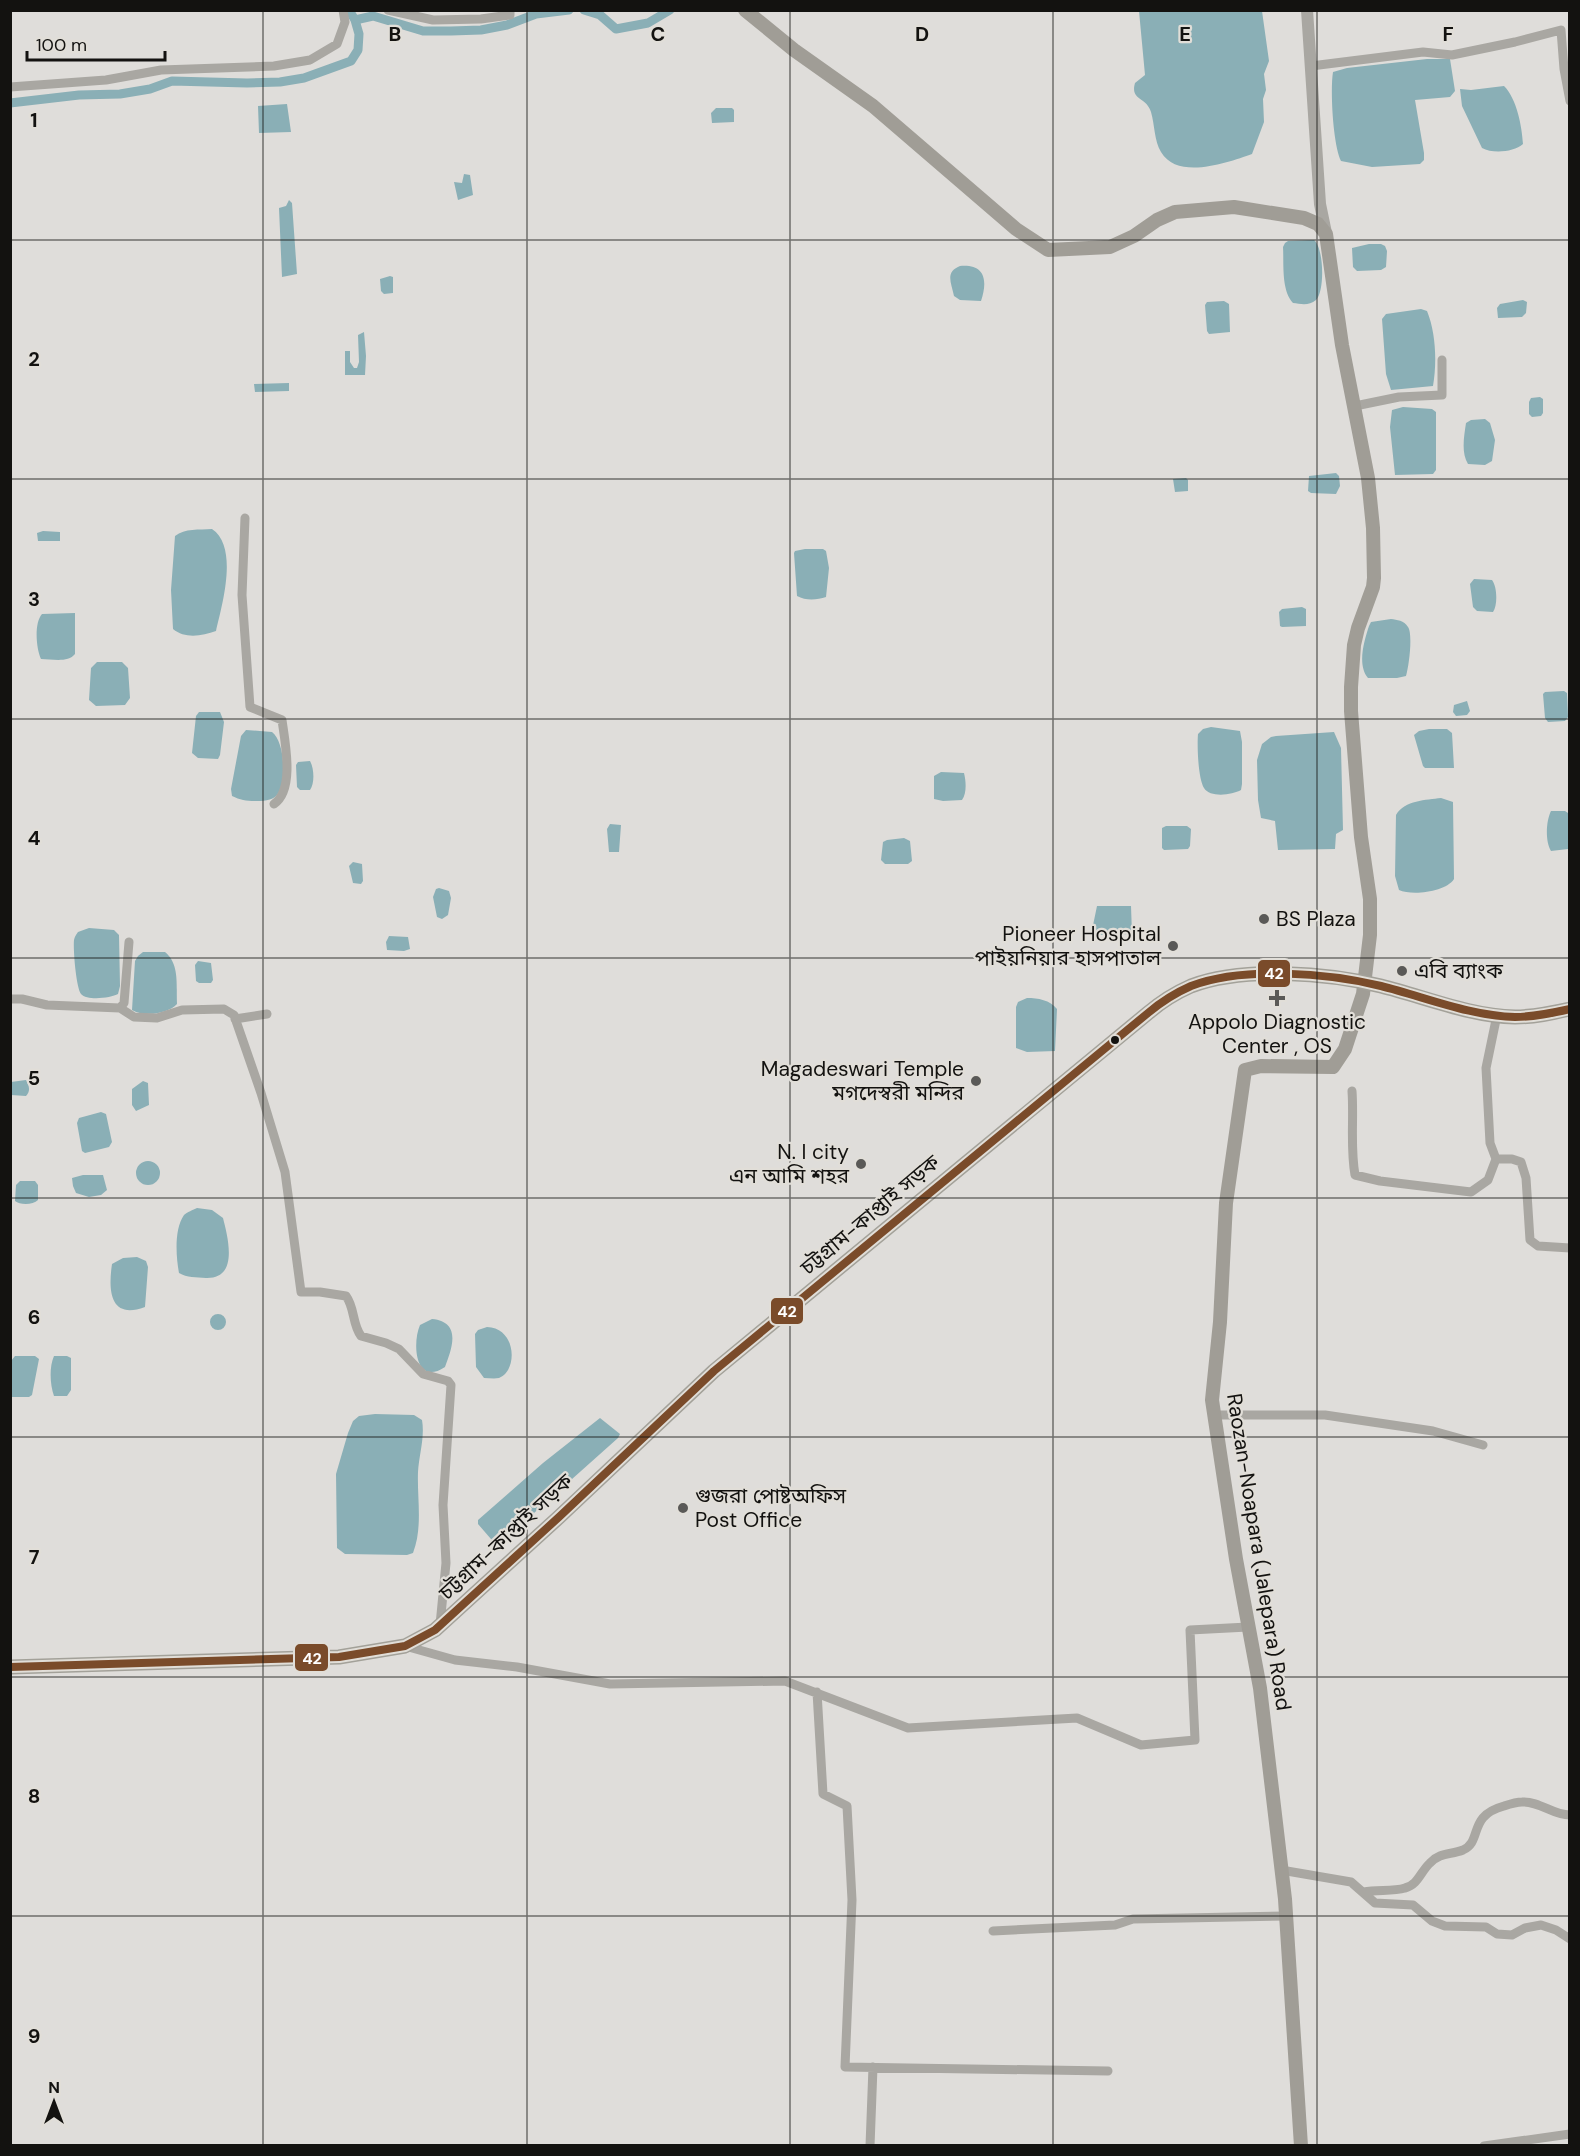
<svg xmlns="http://www.w3.org/2000/svg" width="1580" height="2156" viewBox="0 0 1580 2156" font-family="'DM Sans','Noto Sans Bengali',sans-serif">
	<style>
		.water { fill: #8aafb6 }
		.lines { fill: none; stroke-linecap: round; stroke-linejoin: round }
		.canal { stroke: #8aafb6; stroke-width: 9 }
		.minor { stroke: #a9a7a2; stroke-width: 9 }
		.tertiary { stroke: #a9a7a2; stroke-width: 12 }
		.secondary { stroke: #a09d96; stroke-width: 14 }
		.primary { stroke: #a3a199; stroke-width: 15 }
		.bus-1-casing { stroke: #e1ded8; stroke-width: 12 }
		.bus-1 { stroke: #7a4b2a; stroke-width: 8 }
		.grid { fill: none; stroke: #131210; stroke-width: 1.5; stroke-opacity: 0.55 }
		.poi-dot { fill: #5a5957; stroke: #e1ded8; stroke-width: 2 }
		.bus-dot { fill: #131210; stroke: #e1ded8; stroke-width: 2 }
		.labels { text-anchor: middle; stroke-width: 4.5; stroke-linejoin: round; paint-order: stroke }
		.poi-label { font-size: 21px; fill: #131210; stroke: #e1ded8; text-anchor: start }
		.street-label { font-size: 21px; fill: #131210; stroke: #e1ded8 }
		.grid-label { font-size: 20px; text-anchor: middle; font-weight: bold; fill: #131210; stroke: #e1ded8; stroke-width: 4.5; stroke-linejoin: round; paint-order: stroke }
		.line-badge { stroke: #e1ded8; stroke-width: 2 }
		.badge-label { font-size: 16px; text-anchor: middle; font-weight: bold; fill: #fff }
	</style>
	<rect width="100%" height="100%" fill="#dfddda"/>
	<path class="water" d="M 1139,11 L 1262,11 L 1269,61 L 1264,74 L 1266,90 L 1263,99 L 1264,122 L 1252,154 C 1229,162 1178,181 1161,152 C 1154,140 1155,126 1151,112 C 1146,96 1130,101 1135,83 L 1145,75 Z
		M 1427,59 L 1450,59 L 1455,91 L 1450,97 L 1415,100 L 1424,153 L 1424,160 L 1420,164 L 1372,167 L 1341,161 C 1333,145 1330,90 1333,72 L 1347,68 Z
		M 1504,86 C 1517,99 1522,127 1523,144 C 1514,152 1493,154 1482,148 L 1462,106 L 1460,89 L 1471,90 Z
		M 287,104 L 291,132 L 259,133 L 258,106 Z
		M 716,108 L 732,108 L 734,110 L 734,122 L 712,123 L 711,113 Z
		M 464,174 L 470,175 L 473,195 L 458,200 L 454,182 L 462,183 Z
		M 289,200 L 292,203 L 297,274 L 282,277 L 279,208 L 286,206 Z
		M 1314,240 C 1324,248 1325,291 1316,300 C 1309,306 1301,304 1293,303 C 1281,290 1284,264 1283,247 L 1285,243 L 1288,241 Z
		M 1369,244 L 1381,244 L 1385,246 L 1387,251 L 1386,267 L 1381,270 L 1357,271 L 1353,267 L 1352,248 Z
		M 960,266 C 985,264 988,280 981,301 L 960,300 L 954,296 C 951,282 945,272 960,266 Z
		M 390,276 L 393,277 L 393,293 L 384,294 L 381,291 L 380,279 Z
		M 1523,300 L 1527,302 L 1526,313 L 1522,317 L 1498,318 L 1497,308 L 1500,304 Z
		M 1224,301 L 1229,304 L 1230,332 L 1209,334 L 1207,331 L 1205,305 L 1207,302 Z
		M 1421,309 L 1427,311 C 1436,333 1437,363 1433,386 L 1391,390 L 1386,374 L 1382,319 L 1386,314 Z
		M 364,332 L 366,356 L 365,375 L 345,375 L 345,351 L 350,351 L 350,362 L 354,368 L 357,368 L 359,362 L 358,335 Z
		M 289,383 L 289,391 L 255,392 L 254,384 Z
		M 1540,397 L 1543,399 L 1543,413 L 1541,416 L 1532,417 L 1529,414 L 1529,402 L 1531,398 Z
		M 1403,407 L 1432,409 L 1436,412 L 1436,470 L 1433,474 L 1395,475 L 1390,427 L 1392,410 Z
		M 1485,419 L 1490,423 L 1495,440 L 1492,461 L 1485,465 L 1468,464 C 1461,452 1464,437 1466,423 L 1471,420 Z
		M 1336,473 L 1339,476 L 1340,486 L 1336,494 L 1311,493 L 1308,491 L 1309,476 Z
		M 1186,478 L 1188,480 L 1188,491 L 1175,492 L 1173,479 Z
		M 212,529 C 239,547 222,605 216,631 C 202,636 185,639 173,629 L 171,590 L 175,536 C 185,528 199,530 212,529 Z
		M 43,531 L 60,532 L 60,541 L 38,541 L 37,533 Z
		M 805,549 L 823,549 L 826,551 L 829,568 L 826,597 C 817,600 806,601 797,596 L 794,553 L 795,551 Z
		M 1474,579 L 1492,580 C 1497,586 1498,605 1493,612 L 1477,611 L 1473,607 L 1470,584 Z
		M 1302,607 L 1306,609 L 1306,626 L 1282,627 L 1280,626 L 1279,612 L 1282,609 Z
		M 75,613 L 75,654 C 68,663 52,659 41,659 C 36,648 34,623 42,614 Z
		M 1391,619 C 1397,620 1404,620 1408,627 C 1413,634 1409,666 1406,676 L 1397,678 L 1368,678 C 1357,665 1364,641 1369,626 L 1371,622 Z
		M 97,662 L 122,662 L 128,668 L 130,698 L 125,705 L 96,706 L 89,700 L 91,668 Z
		M 1564,691 L 1567,693 L 1568,717 L 1565,721 L 1548,722 L 1545,718 L 1543,694 L 1545,692 Z
		M 1467,701 L 1470,711 L 1467,715 L 1456,716 L 1453,712 L 1454,705 Z
		M 199,712 L 220,712 L 224,722 L 220,755 L 218,759 L 198,758 L 192,753 L 196,716 Z
		M 1211,727 L 1240,731 L 1242,742 L 1242,784 L 1241,790 C 1232,795 1210,798 1204,788 C 1198,778 1197,746 1198,734 L 1203,729 Z
		M 1429,729 L 1447,729 L 1452,733 L 1454,768 L 1425,768 L 1423,766 L 1414,735 L 1419,731 Z
		M 246,730 L 272,732 C 285,742 287,782 277,795 C 272,801 262,801 255,801 C 246,801 240,800 232,796 L 231,789 L 241,736 Z
		M 1334,732 L 1341,748 L 1343,830 L 1336,834 L 1335,849 L 1278,850 L 1275,821 L 1261,818 L 1258,800 L 1257,760 L 1262,744 L 1271,737 L 1276,736 Z
		M 310,761 C 314,768 315,783 310,790 L 300,790 L 297,787 L 296,765 L 298,762 Z
		M 941,772 L 964,773 C 966,781 967,793 962,800 L 943,801 L 934,799 L 934,776 Z
		M 1441,798 L 1453,802 L 1454,879 C 1446,892 1412,896 1399,890 L 1395,876 L 1396,815 C 1405,800 1426,800 1441,798 Z
		M 1551,811 L 1565,811 L 1568,813 L 1569,846 L 1568,849 L 1551,851 C 1545,841 1546,821 1551,811 Z
		M 610,824 L 621,825 L 619,852 L 609,852 L 607,829 Z
		M 1166,826 L 1187,826 L 1191,829 L 1190,846 L 1188,849 L 1164,850 L 1162,848 L 1162,828 Z
		M 904,838 L 910,841 L 912,861 L 908,864 L 885,864 L 881,860 L 883,842 L 887,840 Z
		M 353,862 L 362,864 L 363,881 L 361,884 L 353,883 L 349,866 Z
		M 439,888 L 449,891 L 451,898 L 448,915 L 442,919 L 437,917 L 433,897 L 436,889 Z
		M 1097,906 L 1131,906 L 1132,934 L 1091,935 Z
		M 89,928 L 114,930 L 119,935 L 120,986 L 118,994 C 111,998 87,1001 81,994 C 76,987 73,949 74,940 C 75,936 76,935 78,932 Z
		M 389,936 L 408,937 L 410,949 L 404,951 L 387,950 L 386,942 Z
		M 143,952 L 165,952 C 180,964 176,986 177,1004 C 168,1014 144,1017 132,1010 L 135,961 L 138,956 Z
		M 198,961 L 211,963 L 213,980 L 211,983 L 199,983 L 196,981 L 195,965 Z
		M 1027,998 C 1038,998 1050,1000 1057,1009 L 1055,1051 L 1027,1052 L 1016,1048 L 1016,1007 L 1018,1002 Z
		M 26,1080 C 29,1085 31,1091 26,1096 L 11,1095 L 11,1082 Z
		M 143,1081 L 148,1083 L 149,1105 L 136,1111 L 132,1105 L 132,1089 Z
		M 101,1112 L 106,1114 L 112,1142 L 109,1147 L 85,1153 L 82,1151 L 77,1123 L 79,1118 Z
		M136 1173a12 12 0 1 1 24 0a12 12 0 1 1-24 0Z
		M 83,1175 L 103,1175 L 107,1190 L 101,1195 L 89,1197 L 76,1193 L 73,1186 L 72,1178 Z
		M 20,1181 L 35,1181 L 38,1185 L 38,1200 C 33,1205 20,1205 15,1201 L 16,1185 Z
		M 197,1208 L 212,1210 L 223,1218 C 228,1238 239,1279 206,1278 C 196,1277 187,1278 179,1273 C 176,1257 174,1229 184,1215 C 187,1212 193,1210 197,1208 Z
		M 137,1257 L 146,1261 L 148,1267 L 145,1307 C 110,1320 108,1291 112,1264 L 123,1258 Z
		M210 1322a8 8 0 1 1 16 0a8 8 0 1 1-16 0Z
		M 432,1319 C 462,1322 452,1348 445,1367 C 415,1387 412,1343 420,1325 Z
		M 487,1327 C 517,1328 518,1371 499,1378 C 494,1379 489,1378 484,1378 L 476,1367 L 475,1334 L 478,1330 Z
		M 15,1356 L 35,1356 L 39,1359 L 32,1395 L 29,1397 L 11,1397 L 11,1361 Z
		M 54,1356 L 67,1356 L 71,1358 L 71,1390 L 67,1396 L 54,1396 C 50,1385 49,1367 54,1356 Z
		M 375,1414 L 414,1415 L 422,1420 C 425,1437 419,1455 418,1472 C 417,1499 423,1527 413,1553 L 407,1555 L 345,1554 L 337,1548 L 336,1474 L 348,1433 L 353,1421 L 359,1416 Z
		M 600,1418 L 620,1434 L 618,1438 L 497,1546 L 478,1524 L 478,1520 L 543,1463 Z"/>
	<g class="lines">
		<path class="canal" d="M 584,10 L 600,15 L 616,29 L 648,23 L 670,10
			M 355,20 L 373,16 L 423,31 L 451,31 L 481,30 L 507,25 L 536,14 L 569,10
			M 10,103 L 79,95 L 120,94 L 150,89 L 172,81 L 247,83 L 280,82 L 304,78 L 351,61 L 358,50 L 359,34 L 355,20 L 349,10"/>
		<path class="minor" d="M 388,10 L 433,20 L 481,19 L 510,15 L 510,10
			M 1311,66 L 1423,52 L 1452,55 L 1515,42 L 1561,30 L 1564,69 L 1570,101
			M 10,87 L 106,80 L 161,70 L 274,66 L 310,60 L 337,44 L 345,22 L 343,10
			M 1355,406 L 1399,397 L 1442,395 L 1442,360
			M 245,518 L 242,595 L 250,707 L 282,720 C 285,742 295,790 274,804
			M 10,999 L 22,999 L 47,1005 L 120,1008 L 124,1003 L 129,942
			M 120,1008 L 134,1017 L 157,1018 L 182,1010 L 224,1009 L 234,1015 L 261,1093 L 285,1172 L 301,1292 L 320,1292 L 346,1296 C 355,1308 352,1324 361,1336 L 386,1343 L 399,1349 L 423,1374 L 448,1381 L 451,1385 L 443,1505 L 446,1563 L 440,1625
			M 1497,1015 L 1486,1068 L 1490,1143 L 1496,1159 L 1512,1159 L 1521,1162 L 1526,1178 L 1530,1240 L 1538,1246 L 1570,1248
			M 235,1019 L 267,1014
			M 1352,1091 C 1354,1119 1350,1147 1355,1175 L 1380,1181 L 1471,1192 L 1488,1180 L 1496,1159
			M 1214,1415 L 1325,1415 L 1433,1431 L 1483,1445
			M 405,1646 L 455,1660 L 517,1667 L 610,1684 L 785,1681 L 908,1728 L 1077,1718 L 1141,1745 L 1195,1740 L 1190,1630 L 1248,1627
			M 817,1692 L 823,1794 L 847,1806 L 852,1900 L 845,2067 L 1108,2071
			M 1281,1870 L 1351,1882 L 1375,1903 L 1413,1905 L 1432,1921 L 1445,1926 L 1486,1927 L 1497,1934 L 1512,1935 L 1525,1928 L 1541,1925 L 1556,1930 L 1570,1939
			M 1364,1892 C 1377,1889 1392,1892 1405,1888 C 1418,1885 1421,1871 1430,1863 C 1440,1852 1451,1855 1463,1850 C 1483,1841 1467,1816 1504,1806 C 1510,1804 1516,1802 1522,1802 C 1540,1801 1552,1815 1570,1815
			M 993,1931 L 1115,1925 L 1133,1919 L 1286,1916
			M 870,2146 L 873,2067
			M 1484,2146 L 1570,2134"/>
		<path class="tertiary" d="M 1307,10 L 1320,204 L 1326,233"/>
		<path class="secondary" d="M 745,10 L 794,50 L 873,106 L 1016,229 L 1048,250 L 1110,247 L 1134,236 L 1157,220 L 1175,212 L 1234,207 L 1304,218 L 1318,224 L 1326,234 L 1342,345 L 1368,478 L 1373,528 L 1374,578 L 1373,587 L 1358,628 L 1354,645 L 1351,687 L 1351,711 L 1361,837 L 1370,899 L 1370,935 L 1363,994 L 1345,1049 L 1333,1067 L 1261,1066 L 1245,1070 L 1226,1203 L 1220,1322 L 1212,1400 L 1236,1559 L 1260,1688 L 1285,1899 L 1301,2146"/>
		<path class="primary" d="M 10,1667 L 339,1657 L 405,1646 L 435,1630 L 559,1517 L 714,1371 L 1148,1013 C 1161,1002 1175,993 1191,986 C 1243,966 1328,973 1381,986 C 1425,997 1470,1016 1515,1017 C 1534,1017 1552,1013 1570,1009"/>
		<defs>
			<path id="bus-1" d="M 10,1667 L 339,1657 L 405,1646 L 435,1630 L 559,1517 L 714,1371 L 1148,1013 C 1161,1002 1175,993 1191,986 C 1243,966 1328,973 1381,986 C 1425,997 1470,1016 1515,1017 C 1534,1017 1552,1013 1570,1009"/>
		</defs>
		<use href="#bus-1" class="bus-1-casing"/>
		<use href="#bus-1" class="bus-1"/>
	</g>
	<path class="grid" d="M 263,10 L 263,2146M 527,10 L 527,2146M 790,10 L 790,2146M 1053,10 L 1053,2146M 1317,10 L 1317,2146M 10,240 L 1570,240M 10,479 L 1570,479M 10,719 L 1570,719M 10,958 L 1570,958M 10,1198 L 1570,1198M 10,1437 L 1570,1437M 10,1677 L 1570,1677M 10,1916 L 1570,1916"/>
	<g class="poi-dot">
		<circle cx="1264" cy="919" r="6"/>
		<circle cx="1173" cy="946" r="6"/>
		<circle cx="1402" cy="971" r="6"/>
		<path d="M1274 989h6v6h6v6h-6v6h-6v-6h-6v-6h6z"/>
		<circle cx="976" cy="1081" r="6"/>
		<circle cx="861" cy="1164" r="6"/>
		<circle cx="683" cy="1508" r="6"/>
	</g>
	<circle class="bus-dot" cx="1115" cy="1040" r="5"/>
	<g class="labels">
		<g class="poi-label">
			<text x="1276" y="926">BS Plaza</text>
			<text x="1161" y="941" text-anchor="end">Pioneer Hospital<tspan x="1161" dy="24">পাইয়নিয়ার হাসপাতাল</tspan></text>
			<text x="1414" y="978">এবি ব্যাংক</text>
			<text x="1277" y="1029" text-anchor="middle">Appolo Diagnostic<tspan x="1277" dy="24">Center , OS</tspan></text>
			<text x="964" y="1076" text-anchor="end">Magadeswari Temple<tspan x="964" dy="24">মগদেস্বরী মন্দির</tspan></text>
			<text x="849" y="1159" text-anchor="end">N. I city<tspan x="849" dy="24">এন আমি শহর</tspan></text>
			<text x="695" y="1503">গুজরা পোষ্টঅফিস<tspan x="695" dy="24">Post Office</tspan></text>
		</g>
		<g class="street-label">
			<text transform="translate(870 1215) rotate(-40)" y="7">চট্টগ্রাম-কাপ্তাই সড়ক</text>
			<text transform="translate(506 1537) rotate(-43)" y="7">চট্টগ্রাম-কাপ্তাই সড়ক</text>
			<text transform="translate(1259 1552) rotate(81)" y="7">Raozan-Noapara (Jalepara) Road</text>
		</g>
	</g>
	<g class="grid-label">
		<text x="395" y="41">B</text>
		<text x="658" y="41">C</text>
		<text x="922" y="41">D</text>
		<text x="1185" y="41">E</text>
		<text x="1448" y="41">F</text>
		<text x="34" y="127">1</text>
		<text x="34" y="366">2</text>
		<text x="34" y="606">3</text>
		<text x="34" y="845">4</text>
		<text x="34" y="1085">5</text>
		<text x="34" y="1324">6</text>
		<text x="34" y="1564">7</text>
		<text x="34" y="1803">8</text>
		<text x="34" y="2043">9</text>
	</g>
	<g class="line-badge">
		<rect x="1257" y="959" width="34" height="29" rx="6" fill="#7a4b2a"/>
		<rect x="770" y="1297" width="34" height="28" rx="6" fill="#7a4b2a"/>
		<rect x="294" y="1643" width="35" height="29" rx="6" fill="#7a4b2a"/>
	</g>
	<g class="badge-label">
		<text x="1274" y="979">42</text>
		<text x="787" y="1317">42</text>
		<text x="312" y="1664">42</text>
	</g>
	<rect width="1580" height="2156" fill="none" stroke="#131210" stroke-width="24"/>
	<g transform="translate(54 2102)" stroke="#e1ded8" stroke-width="4.5" paint-order="stroke">
	<path d="M0-4.5L10 22L0 15L-10 22Z" fill="#131210"/>
	<text y="-9" font-size="16" font-weight="bold" text-anchor="middle" fill="#131210">N</text>
	</g>
	<path d="M27 51v9h138v-9" fill="none" stroke="#131210" stroke-width="3"/>
	<text x="36" y="51" font-size="18" fill="#131210" stroke="#e1ded8" stroke-width="4.5" paint-order="stroke">100 m</text>
</svg>
